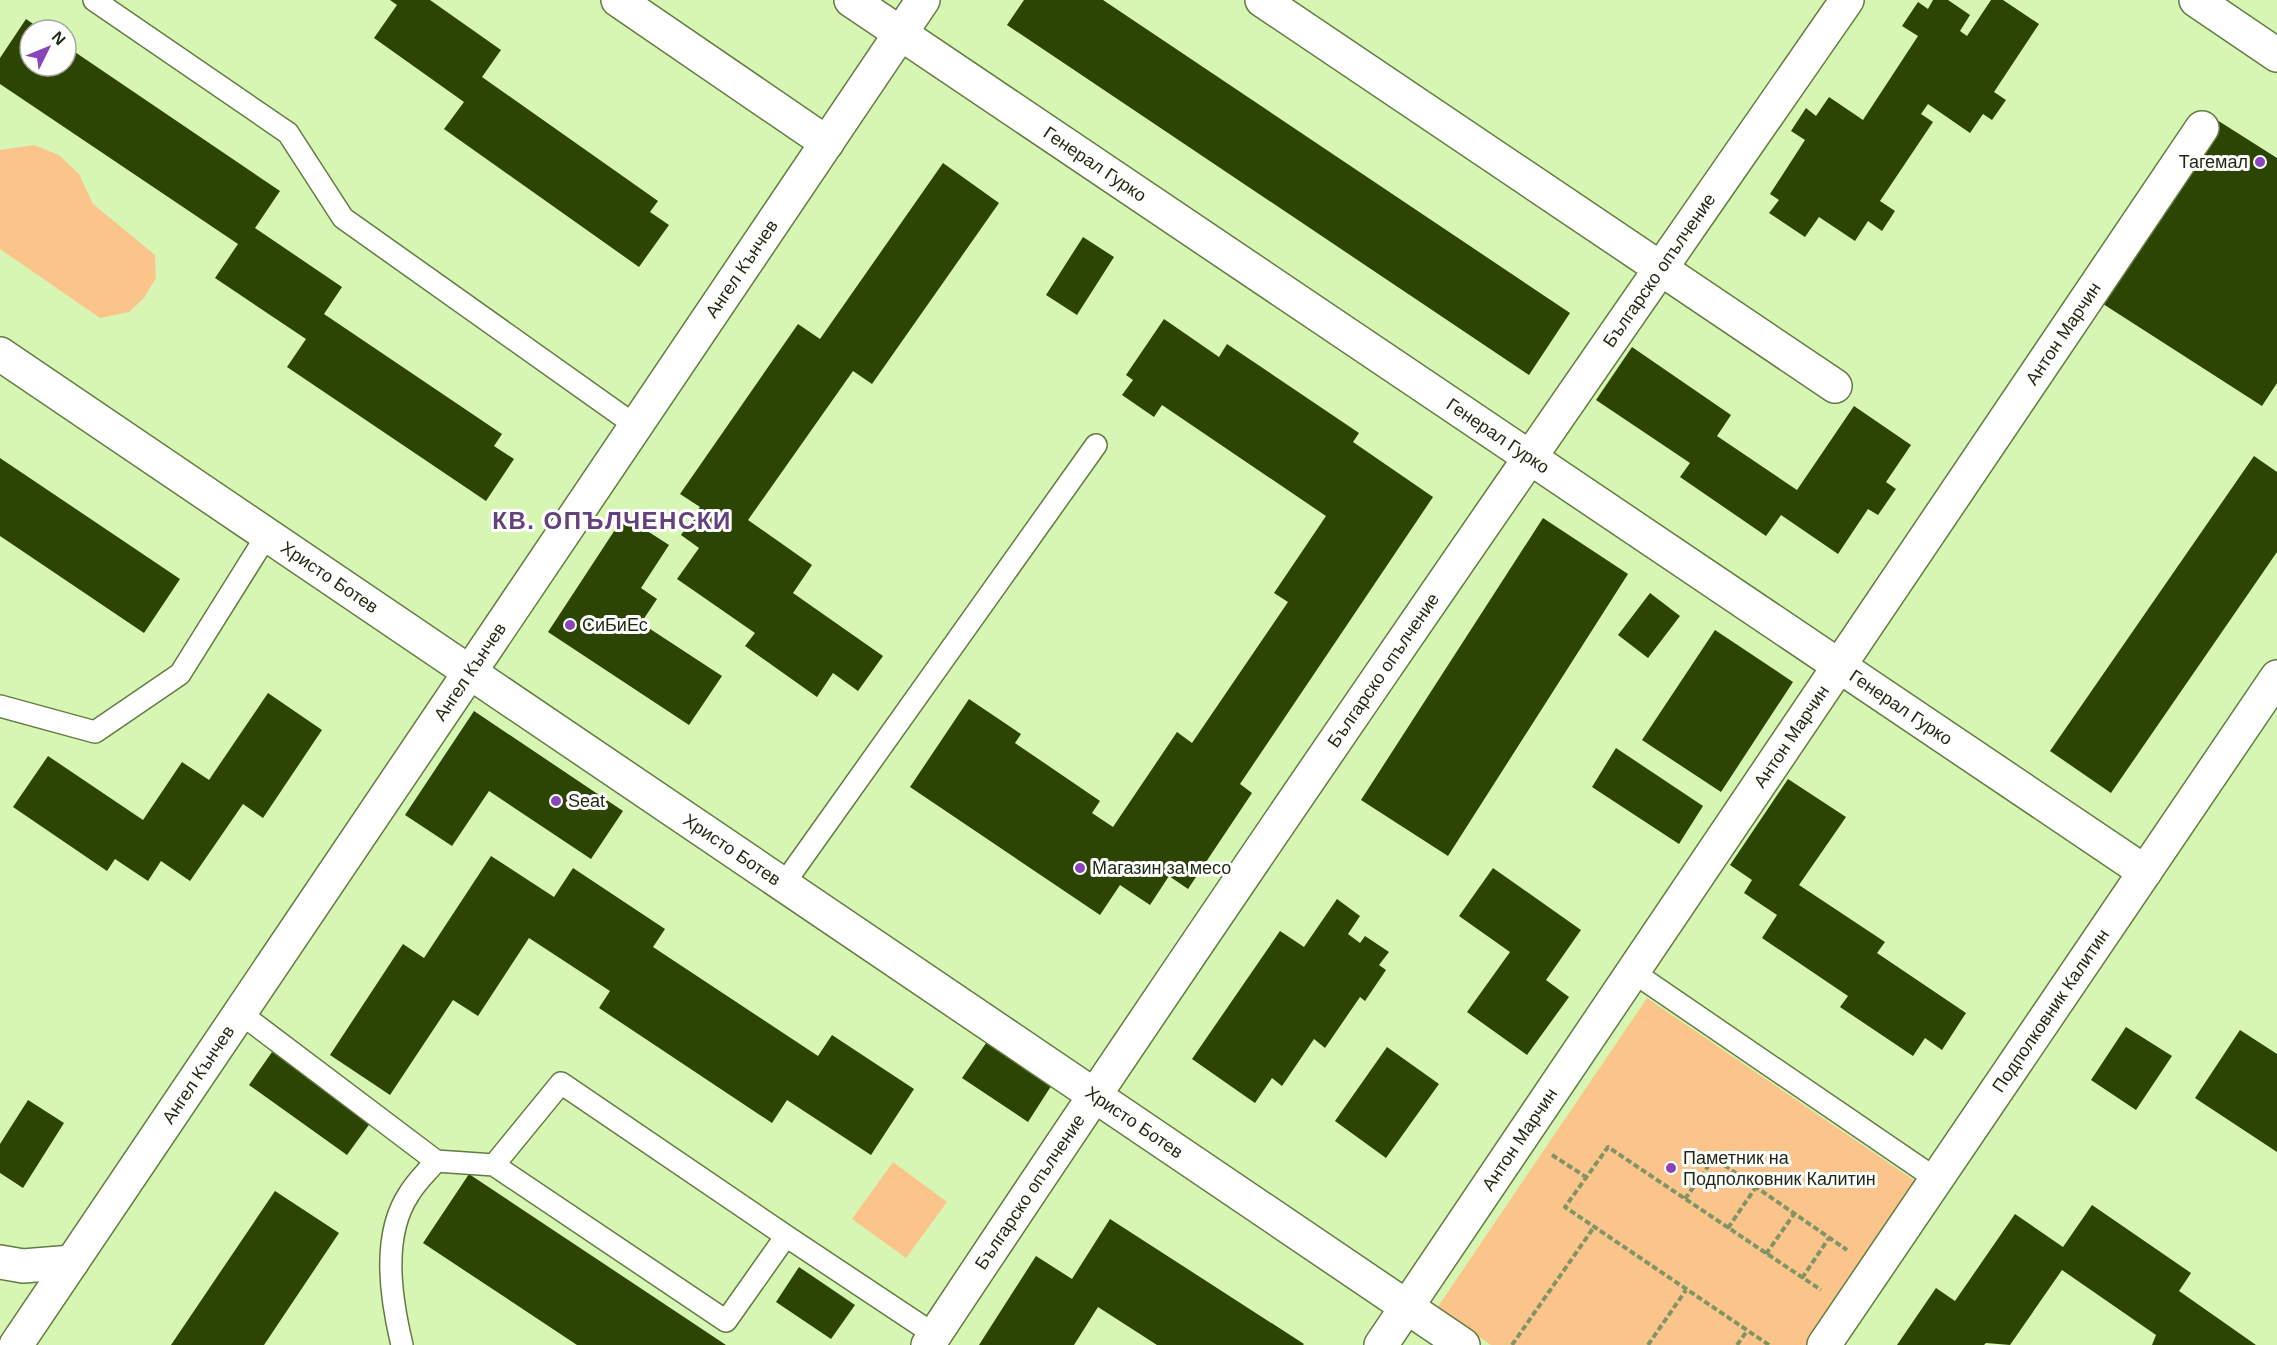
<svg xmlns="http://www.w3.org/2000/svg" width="2277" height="1345" viewBox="0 0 2277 1345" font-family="Helvetica,sans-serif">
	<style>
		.green { fill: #fac48a }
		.building { fill: #2d4503 }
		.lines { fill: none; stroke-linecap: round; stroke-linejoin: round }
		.lane-casing { stroke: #627c40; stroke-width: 24 }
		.street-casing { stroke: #627c40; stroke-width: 36 }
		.secondary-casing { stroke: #627c40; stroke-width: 36 }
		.path { stroke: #809566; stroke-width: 4; stroke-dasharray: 6 3; stroke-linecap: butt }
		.lane { stroke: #fff; stroke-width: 21 }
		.street { stroke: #fff; stroke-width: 33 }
		.secondary { stroke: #fff; stroke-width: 33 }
		.poi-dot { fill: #8844b8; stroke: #fff; stroke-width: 2 }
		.labels { text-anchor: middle; stroke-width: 6; stroke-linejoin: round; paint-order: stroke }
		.poi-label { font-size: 18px; fill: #1e280f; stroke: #fff; text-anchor: start }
		.street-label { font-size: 18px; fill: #1e280f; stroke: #fff }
		.district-label { font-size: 24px; font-weight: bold; letter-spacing: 1.5px; fill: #62417c; stroke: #fff }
	</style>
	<rect width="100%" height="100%" fill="#d7f6b4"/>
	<path class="green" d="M 34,145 L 59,155 L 79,174 L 93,204 L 155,255 L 156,278 L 144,298 L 129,312 L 100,318 L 0,249 L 0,150 Z
		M 1647,998 L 1921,1185 L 1812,1345 L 1491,1345 L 1437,1308 Z
		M 893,1162 L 947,1202 L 906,1258 L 852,1219 Z"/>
	<path class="building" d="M 390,0 L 430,0 L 501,50 L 482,77 L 658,201 L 650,212 L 669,225 L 639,267 L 444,129 L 464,102 L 374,38 L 397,5 Z
		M 1024,0 L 1103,0 L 1570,313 L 1529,375 L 1007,25 Z
		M 1933,0 L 1948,0 L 1970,15 L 1960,31 L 1967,36 L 1991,0 L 2003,0 L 2039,24 L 1994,92 L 2006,100 L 1992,120 L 1983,114 L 1970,133 L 1928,104 L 1921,114 L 1933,122 L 1880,201 L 1895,211 L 1882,231 L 1868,221 L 1855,241 L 1819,217 L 1805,237 L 1769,213 L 1779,200 L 1770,194 L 1805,140 L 1791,131 L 1806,108 L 1816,116 L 1829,97 L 1863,120 L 1918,36 L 1902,26 L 1918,2 L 1928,9 Z
		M 26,19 L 42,30 L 30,30 L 30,66 L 66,66 L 66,46 L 280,191 L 255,228 L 342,287 L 324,314 L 502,434 L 494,446 L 514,459 L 486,501 L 287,367 L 306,339 L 215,278 L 238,244 L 0,84 L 0,58 Z
		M 2217,120 L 2277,158 L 2277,383 L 2262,406 L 2100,302 Z
		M 943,163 L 999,203 L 872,384 L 853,371 L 748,520 L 812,565 L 793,593 L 883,656 L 858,691 L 833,673 L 817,697 L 745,646 L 755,633 L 677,579 L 699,548 L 681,535 L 700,507 L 680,494 L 798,324 L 820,339 Z
		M 1083,237 L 1114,257 L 1077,315 L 1046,295 Z
		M 1164,319 L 1219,357 L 1227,344 L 1359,433 L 1353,442 L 1433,497 L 1240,784 L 1252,793 L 1188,889 L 1169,876 L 1150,905 L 1120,885 L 1100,915 L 910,787 L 969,699 L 1021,734 L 1015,743 L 1100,801 L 1092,813 L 1113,827 L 1177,732 L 1192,743 L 1288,602 L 1274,593 L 1326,516 L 1162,405 L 1154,417 L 1122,395 L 1133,380 L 1126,375 Z
		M 1632,347 L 1731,415 L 1717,436 L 1797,490 L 1854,406 L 1911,445 L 1886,482 L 1896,489 L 1878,515 L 1868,509 L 1838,554 L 1781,515 L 1766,536 L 1680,477 L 1690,463 L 1596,400 Z
		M 2254,456 L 2277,472 L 2277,552 L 2111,793 L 2050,751 Z
		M 0,458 L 180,579 L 144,633 L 0,536 Z
		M 624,516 L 669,545 L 641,588 L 657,599 L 641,623 L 722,676 L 689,725 L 548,632 Z
		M 1543,518 L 1628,574 L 1448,856 L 1361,800 Z
		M 1650,593 L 1680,616 L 1648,658 L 1618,635 Z
		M 1715,630 L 1793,682 L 1721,792 L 1642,740 Z
		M 268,693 L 322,730 L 263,818 L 243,804 L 190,881 L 161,861 L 148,881 L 115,859 L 107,871 L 13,807 L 48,756 L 143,820 L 182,762 L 209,780 Z
		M 474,711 L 623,811 L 591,859 L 489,791 L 452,846 L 405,815 Z
		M 1616,748 L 1703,806 L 1679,844 L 1592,787 Z
		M 1788,779 L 1846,817 L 1799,885 L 1885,942 L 1877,953 L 1966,1013 L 1942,1050 L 1925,1038 L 1913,1056 L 1840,1007 L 1848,996 L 1762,938 L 1777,915 L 1744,893 L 1752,880 L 1730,865 Z
		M 491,856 L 554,897 L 573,868 L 665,929 L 653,947 L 818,1056 L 832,1035 L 914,1089 L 871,1155 L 787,1100 L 772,1123 L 599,1008 L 610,991 L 529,938 L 478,1016 L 453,1000 L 390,1095 L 330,1055 L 403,944 L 424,958 Z
		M 1493,868 L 1581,930 L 1546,980 L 1569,997 L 1527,1055 L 1467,1012 L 1510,952 L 1459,916 Z
		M 1337,899 L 1360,916 L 1348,934 L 1360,943 L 1365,936 L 1389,952 L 1379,965 L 1386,970 L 1365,1001 L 1360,997 L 1325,1048 L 1314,1039 L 1282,1086 L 1272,1078 L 1255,1103 L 1192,1059 L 1280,931 L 1304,947 Z
		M 2126,1027 L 2172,1056 L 2136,1110 L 2091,1080 Z
		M 2240,1030 L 2277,1054 L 2277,1152 L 2195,1098 Z
		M 991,1036 L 1055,1080 L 1028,1122 L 962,1078 Z
		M 1387,1047 L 1439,1084 L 1386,1158 L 1335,1121 Z
		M 272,1052 L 371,1122 L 347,1155 L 249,1085 Z
		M 28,1100 L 64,1123 L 23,1188 L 0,1173 L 0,1144 Z
		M 469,1174 L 726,1345 L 577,1345 L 423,1243 Z
		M 275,1191 L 339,1233 L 264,1345 L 171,1345 Z
		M 2092,1205 L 2191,1273 L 2179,1291 L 2256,1345 L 2152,1345 L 2156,1335 L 2062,1270 L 2010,1345 L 1986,1343 L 1984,1345 L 1897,1345 L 1936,1288 L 1955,1301 L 2015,1214 L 2063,1247 Z
		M 1110,1219 L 1304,1344 L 1303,1345 L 1157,1345 L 1098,1307 L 1074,1345 L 979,1345 L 1036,1256 L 1072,1279 Z
		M 799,1267 L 855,1305 L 831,1339 L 776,1302 Z"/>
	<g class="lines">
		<defs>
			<path id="lane" d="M 94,0 L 288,133 L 343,218 L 636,426
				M 0,706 L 95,732 L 180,674 L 267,535
				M 783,885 L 1096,445
				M 1633,972 L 1936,1179
				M 240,1013 L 436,1161 C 427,1172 416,1182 409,1194 C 381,1236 391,1299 402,1345
				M 436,1161 L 494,1165 L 726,1321 L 786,1236 L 561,1083 L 494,1165
				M 786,1236 L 935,1335"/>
			<g id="street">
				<path d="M 618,0 L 827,143"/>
				<path id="s1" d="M 851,0 L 2145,872"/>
				<path d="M 1262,0 L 1835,386"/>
				<path d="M 0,1262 L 23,1266 L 72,1262"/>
				<path id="s2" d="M 928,1345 C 1228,892 1537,446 1847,0"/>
				<path id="s3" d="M 1381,1345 L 2202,128"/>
				<path id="s4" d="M 1824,1345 L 2277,677"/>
			</g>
			<g id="secondary">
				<path d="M 2196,0 L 2277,55"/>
				<path id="s5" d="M 0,354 L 1463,1345"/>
				<path id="s6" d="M 16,1345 L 923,0"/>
			</g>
		</defs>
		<use href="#lane" class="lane-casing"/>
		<use href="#street" class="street-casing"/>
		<use href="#secondary" class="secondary-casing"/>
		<path class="path" d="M 1552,1155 L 1586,1177
			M 1685,1199 L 1714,1158 L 1847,1250
			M 1728,1228 L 1756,1187
			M 1766,1254 L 1794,1214
			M 1802,1278 L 1829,1238
			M 1512,1345 L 1594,1227
			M 1648,1345 L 1686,1290
			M 1737,1345 L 1747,1331
			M 1769,1345 L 1565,1207 L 1608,1147 L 1821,1290"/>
		<use href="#lane" class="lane"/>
		<use href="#street" class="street"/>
		<use href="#secondary" class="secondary"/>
	</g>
	<g class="poi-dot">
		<circle cx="2260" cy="162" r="6"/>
		<circle cx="570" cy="625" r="6"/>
		<circle cx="556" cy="801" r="6"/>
		<circle cx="1080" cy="868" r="6"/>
		<circle cx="1671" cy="1168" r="6"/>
	</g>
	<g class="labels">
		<g class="poi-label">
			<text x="2248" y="168" text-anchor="end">Тагемал</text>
			<text x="582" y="631">СиБиЕс</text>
			<text x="568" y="807">Seat</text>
			<text x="1092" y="874">Магазин за месо</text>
			<text x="1683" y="1164">Паметник на<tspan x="1683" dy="21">Подполковник Калитин</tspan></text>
		</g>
		<g class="street-label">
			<text dy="6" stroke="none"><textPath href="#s1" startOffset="294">Генерал Гурко</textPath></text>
			<text dy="6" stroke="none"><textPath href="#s6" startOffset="1298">Ангел Кънчев</textPath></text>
			<text dy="6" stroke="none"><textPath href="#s2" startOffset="1300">Българско опълчение</textPath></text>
			<text dy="6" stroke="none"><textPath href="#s3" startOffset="1220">Антон Марчин</textPath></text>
			<text dy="6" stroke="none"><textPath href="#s1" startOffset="780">Генерал Гурко</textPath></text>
			<text dy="6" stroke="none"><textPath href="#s5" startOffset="398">Христо Ботев</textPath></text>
			<text dy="6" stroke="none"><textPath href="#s2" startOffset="814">Българско опълчение</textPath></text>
			<text dy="6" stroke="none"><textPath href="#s6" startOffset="812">Ангел Кънчев</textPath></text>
			<text dy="6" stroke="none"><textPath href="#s1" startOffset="1266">Генерал Гурко</textPath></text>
			<text dy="6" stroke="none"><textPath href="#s3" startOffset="734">Антон Марчин</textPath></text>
			<text dy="6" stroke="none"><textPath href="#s5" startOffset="884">Христо Ботев</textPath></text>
			<text dy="6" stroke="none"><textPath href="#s4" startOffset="404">Подполковник Калитин</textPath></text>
			<text dy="6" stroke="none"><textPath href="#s6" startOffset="326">Ангел Кънчев</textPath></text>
			<text dy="6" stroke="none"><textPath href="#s5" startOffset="1370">Христо Ботев</textPath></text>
			<text dy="6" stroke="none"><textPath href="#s3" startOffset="248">Антон Марчин</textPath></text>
			<text dy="6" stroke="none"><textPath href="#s2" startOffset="184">Българско опълчение</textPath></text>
		</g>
		<g class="district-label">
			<text x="612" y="529">КВ. ОПЪЛЧЕНСКИ</text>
		</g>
	</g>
	<g transform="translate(48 48) rotate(47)"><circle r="28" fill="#ffffff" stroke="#a5a99f" stroke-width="1.5"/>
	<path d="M0-4.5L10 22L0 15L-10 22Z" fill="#8844b8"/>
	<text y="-9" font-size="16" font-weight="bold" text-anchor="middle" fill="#1e280f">N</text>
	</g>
</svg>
